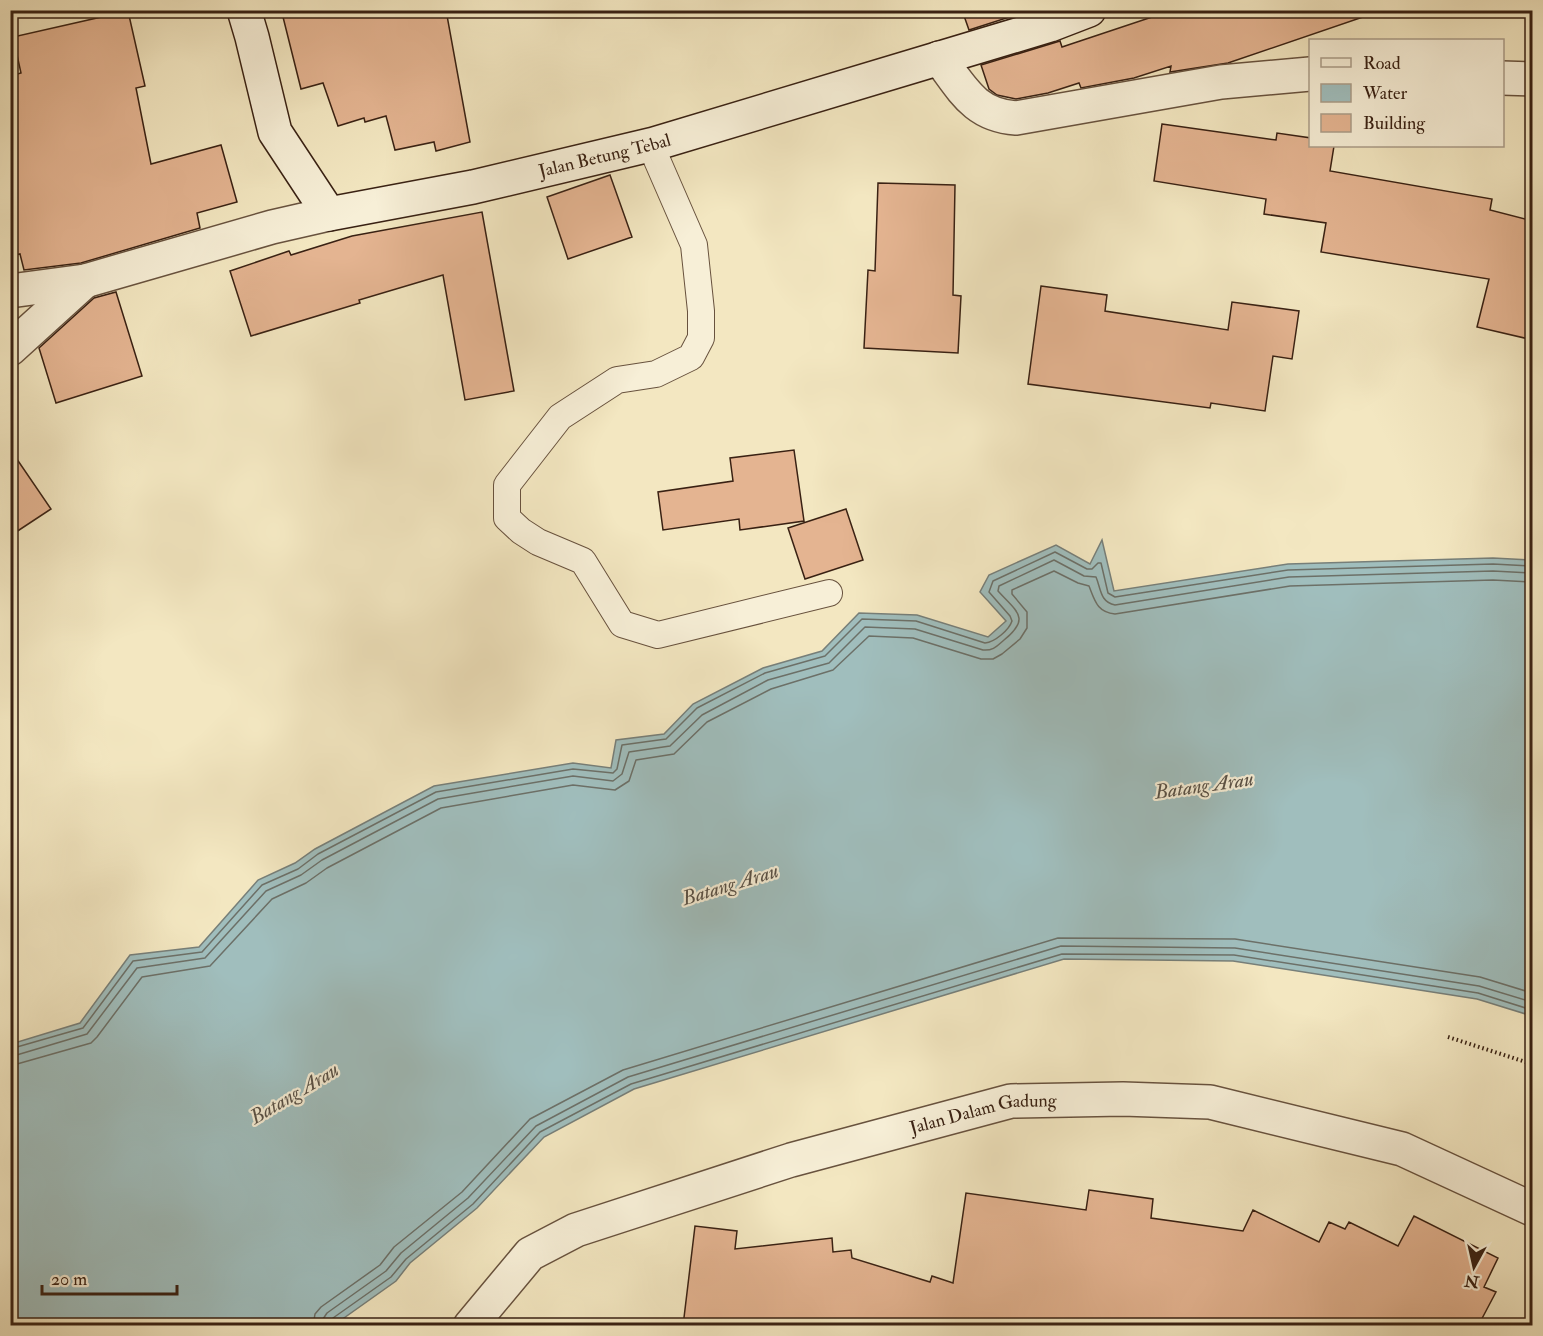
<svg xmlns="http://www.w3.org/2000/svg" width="1543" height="1336" viewBox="0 0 1543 1336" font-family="'IM FELL Double Pica',serif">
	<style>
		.water { fill: #a0bebd; stroke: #777f79; stroke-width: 1.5 }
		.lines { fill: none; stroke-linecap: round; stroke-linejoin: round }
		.shore { stroke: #6c7068; stroke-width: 1.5 }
		.building { fill: #e4b491; stroke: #392113; stroke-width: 1.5 }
		.lane-casing { stroke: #68523e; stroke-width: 28 }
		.street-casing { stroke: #68523e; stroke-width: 36 }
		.secondary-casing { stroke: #392113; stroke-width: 36 }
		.path { stroke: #392113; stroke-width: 4; stroke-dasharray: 1.5 3; stroke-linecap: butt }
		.lane { stroke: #f7efd7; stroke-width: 26 }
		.street { stroke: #f7efd7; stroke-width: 33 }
		.secondary { stroke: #f7efd7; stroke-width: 33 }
		.labels { text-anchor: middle; stroke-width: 4.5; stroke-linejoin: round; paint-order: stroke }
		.street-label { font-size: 18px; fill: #392113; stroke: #f7efd7 }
		.water-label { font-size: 20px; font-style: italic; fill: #585046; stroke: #f7efd7 }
	</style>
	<rect width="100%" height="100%" fill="#f3e7c1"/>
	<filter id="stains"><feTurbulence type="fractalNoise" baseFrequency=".00333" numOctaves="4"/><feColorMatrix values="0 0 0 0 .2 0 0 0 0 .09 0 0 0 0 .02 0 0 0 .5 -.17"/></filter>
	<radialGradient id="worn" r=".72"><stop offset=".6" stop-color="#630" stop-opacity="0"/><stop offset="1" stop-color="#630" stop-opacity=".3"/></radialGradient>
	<path class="water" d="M 1102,540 L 1114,591 L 1288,564 L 1493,558 L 1532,560 L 1532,1016 L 1477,999 L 1233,961 L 1064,959 L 634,1089 L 544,1137 L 477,1208 L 410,1263 L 396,1281 L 334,1325 L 11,1325 L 11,1044 L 80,1023 L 130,955 L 199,947 L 258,880 L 295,863 L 315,849 L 434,786 L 573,763 L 611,768 L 616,740 L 664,734 L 693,704 L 763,668 L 822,651 L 859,613 L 917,615 L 988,637 L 1006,621 L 980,592 L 989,575 L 1056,545 L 1090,564 Z"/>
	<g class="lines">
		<path class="shore" d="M 10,1049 L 83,1028 L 133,961 L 202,952 L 262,885 L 298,869 L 318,854 L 436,792 L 573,769 L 613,773 L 617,769 L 622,745 L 666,739 L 697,708 L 765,673 L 825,656 L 862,619 L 916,621 L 985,643 C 995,642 1009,630 1012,621 L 1010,616 L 989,592 L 993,581 L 1055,552 L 1087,569 L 1092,569 L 1098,563 L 1101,563 L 1108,593 L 1115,597 L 1288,570 L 1493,564 L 1532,566
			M 10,1057 L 87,1034 L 137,968 L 205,958 L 266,891 L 301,875 L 322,860 L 438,799 L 573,776 L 613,781 L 622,774 L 629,752 L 670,746 L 702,715 L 768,680 L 829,663 L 865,627 L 915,629 L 983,650 C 993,651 997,646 1004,640 C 1031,618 1017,612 998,591 L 999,586 L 1054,560 L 1084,576 L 1096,577 C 1101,589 1100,602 1115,605 L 1289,577 L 1493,571 L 1532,573
			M 10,1066 L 91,1043 L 97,1037 L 142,977 L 210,966 L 272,899 L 306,883 L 327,868 L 441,808 L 573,785 L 615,790 L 629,781 L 636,760 L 674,754 L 707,722 L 771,689 L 833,670 L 869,636 L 913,638 L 981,659 L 993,659 L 1002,654 L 1020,639 L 1027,628 L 1027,612 L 1012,594 L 1012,590 L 1054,571 L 1078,583 L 1089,586 C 1095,601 1097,612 1115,614 L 1290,586 L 1493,580 L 1532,582
			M 313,1326 L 315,1314 L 321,1307 L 380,1265 L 394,1247 L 462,1192 L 530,1119 L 623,1070 L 1058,938 L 1235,939 L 1480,977 L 1532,993
			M 322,1326 L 323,1319 L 327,1313 L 386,1271 L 401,1253 L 468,1198 L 536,1126 L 628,1077 L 1061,946 L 1235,948 L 1479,986 L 1532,1002
			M 330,1326 L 333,1318 L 391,1277 L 406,1259 L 473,1204 L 540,1132 L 631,1084 L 1062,954 L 1234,955 L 1478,993 L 1532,1010"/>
	</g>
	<path class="building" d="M 313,10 L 446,10 L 470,142 L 436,151 L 434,142 L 395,150 L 386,116 L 365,122 L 364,118 L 338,126 L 323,83 L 301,89 L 283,17 Z
		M 962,10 L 1031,10 L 969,30 Z
		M 1173,10 L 1362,10 L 1363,17 L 1228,63 L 1170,72 L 1171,66 L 1134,78 L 1081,88 L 1079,83 L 1048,93 L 1016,99 L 997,95 L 989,89 L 981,65 L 1060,41 L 1062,47 Z
		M 128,11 L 145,86 L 136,88 L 151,164 L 221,145 L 237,202 L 197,213 L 200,228 L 81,263 L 24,270 L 20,254 L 10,256 L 10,76 L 21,73 L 13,37 Z
		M 1162,124 L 1276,140 L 1277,133 L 1311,138 L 1311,146 L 1334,146 L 1330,171 L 1492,199 L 1490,210 L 1533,221 L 1533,340 L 1477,327 L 1489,279 L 1321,252 L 1326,223 L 1264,214 L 1266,199 L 1154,181 Z
		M 610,175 L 632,237 L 568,259 L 547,197 Z
		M 878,183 L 955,185 L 953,295 L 961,296 L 958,353 L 864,348 L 868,270 L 875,271 Z
		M 482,212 L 514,391 L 465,400 L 443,275 L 359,300 L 360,303 L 251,336 L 230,271 L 289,251 L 291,255 L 352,236 Z
		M 1041,286 L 1107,295 L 1105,311 L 1228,330 L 1232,302 L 1299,311 L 1292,359 L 1273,356 L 1265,411 L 1211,403 L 1210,408 L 1028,384 Z
		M 116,292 L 142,376 L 56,403 L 39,348 L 94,298 Z
		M 10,449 L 51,509 L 10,536 Z
		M 794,450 L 804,521 L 740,530 L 739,519 L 663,530 L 658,492 L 733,481 L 730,458 Z
		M 846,509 L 863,560 L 805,579 L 788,528 Z
		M 1089,1190 L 1153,1199 L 1151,1218 L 1243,1231 L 1253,1210 L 1319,1242 L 1329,1222 L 1345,1229 L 1349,1222 L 1398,1246 L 1414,1216 L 1498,1258 L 1484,1287 L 1496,1292 L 1478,1326 L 683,1326 L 695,1226 L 737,1231 L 735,1249 L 832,1238 L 833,1252 L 851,1250 L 852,1258 L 930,1282 L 932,1276 L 953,1283 L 966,1193 L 1086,1210 Z"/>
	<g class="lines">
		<defs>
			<path id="lane" d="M 654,144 L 657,160 L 694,245 L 701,311 L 701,338 L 691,357 L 656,374 L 617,380 L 560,417 L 507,485 L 507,518 L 521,531 L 538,542 L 583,561 L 622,624 L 658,635 L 829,593"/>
			<g id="street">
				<path d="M 939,58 C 963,89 974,115 1016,118 L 1221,82 L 1310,74"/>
				<path d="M 1502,78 L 1532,79"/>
				<path d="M 10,291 L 85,281 L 272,227 L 329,214"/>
				<path d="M 10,349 L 85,281"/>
				<path id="s1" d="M 470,1326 L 530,1254 L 576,1230 L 791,1160 L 1011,1101 L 1123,1099 L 1210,1102 L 1402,1149 L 1532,1209"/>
			</g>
			<g id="secondary">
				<path id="s2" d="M 244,10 L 252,37 L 275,132 L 329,214 L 473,187 L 654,144 L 1050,25 L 1089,10"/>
			</g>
		</defs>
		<use href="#lane" class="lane-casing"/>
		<use href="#street" class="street-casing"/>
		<use href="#secondary" class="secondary-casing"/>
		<path class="path" d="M 1448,1037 L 1532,1064"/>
		<use href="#lane" class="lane"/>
		<use href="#street" class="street"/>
		<use href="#secondary" class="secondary"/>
	</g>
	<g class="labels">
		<g class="street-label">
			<text dy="6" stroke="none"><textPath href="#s2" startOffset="506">Jalan Betung Tebal</textPath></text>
			<text dy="6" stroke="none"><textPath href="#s1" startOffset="570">Jalan Dalam Gadung</textPath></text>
		</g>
		<g class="water-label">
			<text transform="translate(1204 785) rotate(-8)" y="7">Batang Arau</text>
			<text transform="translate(730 884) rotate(-17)" y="7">Batang Arau</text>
			<text transform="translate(294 1093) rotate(-31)" y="7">Batang Arau</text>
		</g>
	</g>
	<rect width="1543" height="1336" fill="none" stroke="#f3e7c1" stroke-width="36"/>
	<rect x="12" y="12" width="1519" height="1312" fill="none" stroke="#392113" stroke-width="3"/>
	<rect x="18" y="18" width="1507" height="1300" fill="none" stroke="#392113" stroke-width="1.5"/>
	<rect x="1309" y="39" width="195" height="108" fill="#f7efd7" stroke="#ab9d89" stroke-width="1.5"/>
	<rect x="1321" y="58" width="30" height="9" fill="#f7efd7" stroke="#ab9d89" stroke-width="1.5"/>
	<text x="1363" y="69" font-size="18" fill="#392113">Road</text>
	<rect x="1321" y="84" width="30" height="18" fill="#a0bebd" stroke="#ab9d89" stroke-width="1.5"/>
	<text x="1363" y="99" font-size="18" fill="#392113">Water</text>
	<rect x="1321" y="114" width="30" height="18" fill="#e4b491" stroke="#ab9d89" stroke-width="1.5"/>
	<text x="1363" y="129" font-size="18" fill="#392113">Building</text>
	<g transform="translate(1474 1267) rotate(188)" stroke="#f7efd7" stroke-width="4.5" paint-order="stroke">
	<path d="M0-4.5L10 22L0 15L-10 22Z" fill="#392113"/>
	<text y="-9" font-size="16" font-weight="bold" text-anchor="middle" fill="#392113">N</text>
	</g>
	<path d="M42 1285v9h135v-9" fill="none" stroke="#392113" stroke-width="3"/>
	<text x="51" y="1285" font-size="18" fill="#392113" stroke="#f7efd7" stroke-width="4.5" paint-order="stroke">20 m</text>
	<rect width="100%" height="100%" filter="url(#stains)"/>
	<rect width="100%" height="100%" fill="url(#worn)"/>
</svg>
